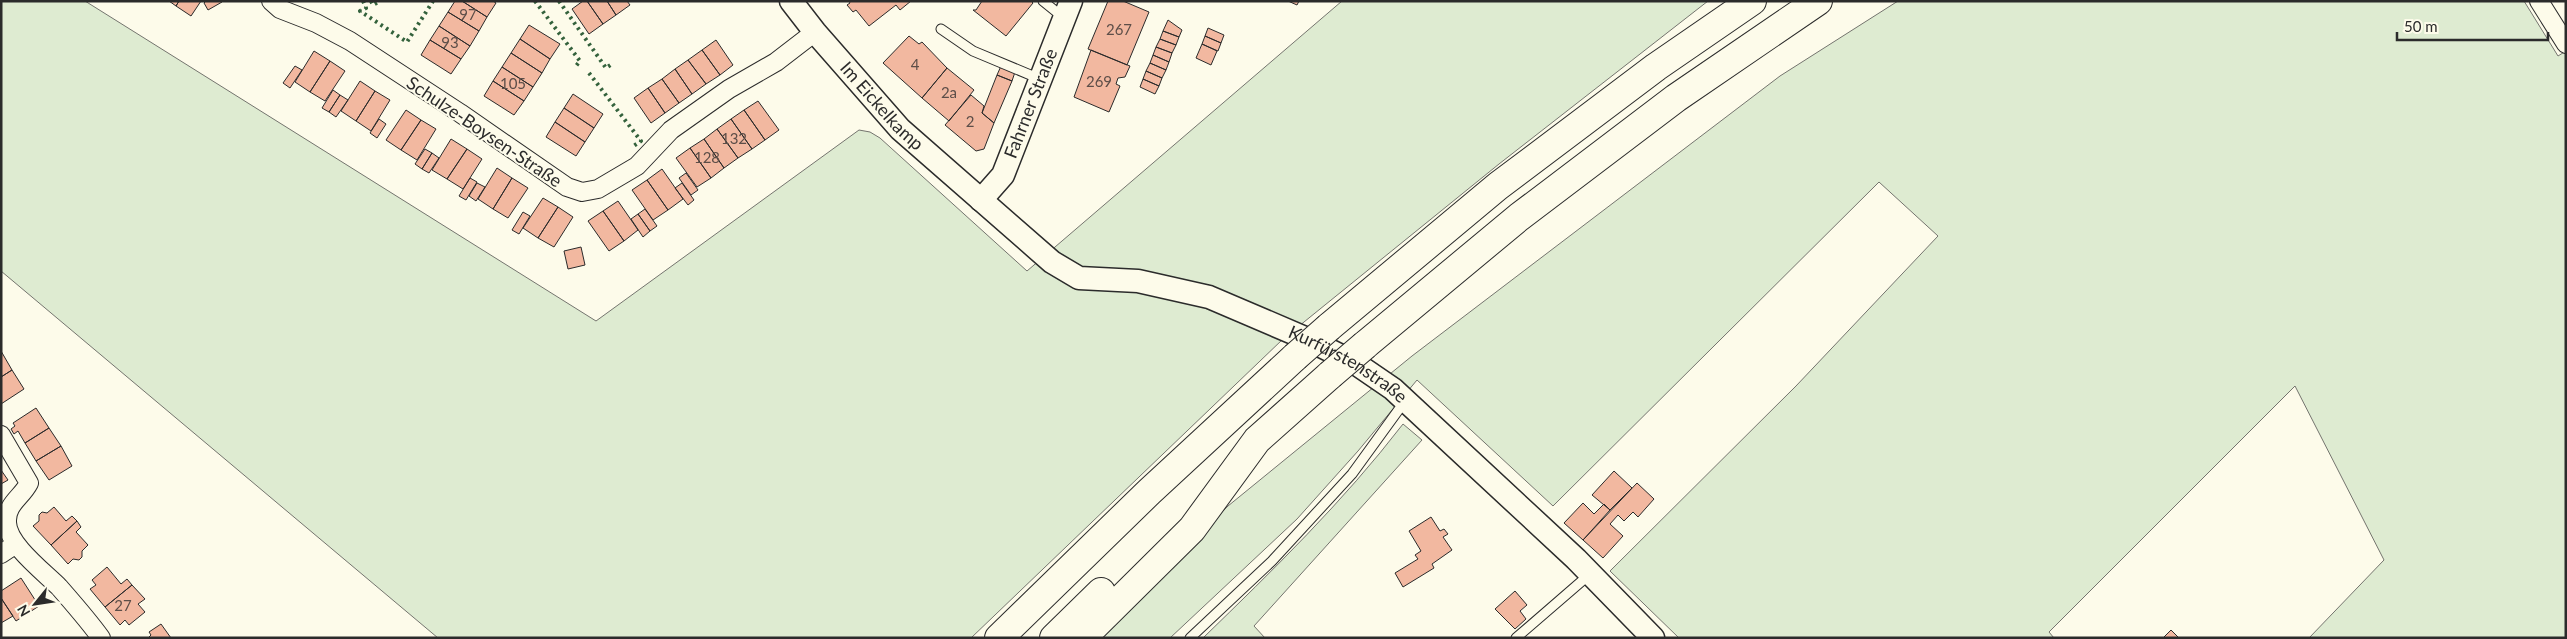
<svg xmlns="http://www.w3.org/2000/svg" width="2567" height="639" viewBox="0 0 2567 639" font-family="Lato,sans-serif">
	<style>
		.green { fill: #deebd1; stroke: #74746e }
		.building { fill: #f2b8a0; stroke: #2b2b2b }
		.lines { fill: none; stroke-linecap: round; stroke-linejoin: round }
		.service-casing { stroke: #2b2b2b; stroke-width: 11 }
		.minor-casing { stroke: #2b2b2b; stroke-width: 20 }
		.tertiary-casing { stroke: #2b2b2b; stroke-width: 25 }
		.motorway-casing { stroke: #2b2b2b; stroke-width: 30 }
		.service { stroke: #fdfbea; stroke-width: 9 }
		.minor { stroke: #fdfbea; stroke-width: 18 }
		.tertiary { stroke: #fdfbea; stroke-width: 22 }
		.motorway { stroke: #fdfbea; stroke-width: 28 }
		.motorway-bridge-casing { stroke: #2b2b2b; stroke-width: 30; stroke-linecap: butt }
		.motorway-bridge { stroke: #fdfbea; stroke-width: 28 }
		.hedge { stroke: #34623c; stroke-width: 4; stroke-dasharray: 2.5 4; stroke-linecap: butt }
		.labels { text-anchor: middle; stroke-width: 4; stroke-linejoin: round; paint-order: stroke }
		.number-label { font-size: 15px; fill: #5d4e48 }
		.street-label { font-size: 18px; fill: #2b2b2b; stroke: #fdfbea }
	</style>
	<rect width="100%" height="100%" fill="#fdfbea"/>
	<path class="green" d="M 1,1 L 85,1 L 596,321 L 859,130 L 870,132 L 880,138 L 1027,271 L 1342,1 L 1708,1 L 1499,164 L 1283,339 L 971,638 L 438,638 L 1,271 Z
		M 1898,1 L 2524,1 L 2558,56 L 2566,51 L 2566,638 L 2309,638 L 2384,560 L 2295,386 L 2049,632 L 2054,638 L 1679,638 L 1610,571 L 1796,386 L 1938,236 L 1879,182 L 1553,506 L 1417,380 L 1358,451 L 1297,519 L 1170,638 L 1098,638 L 1228,506 L 1412,356 L 1780,76 Z
		M 1403,424 L 1422,440 L 1254,626 L 1265,638 L 1203,638 C 1273,570 1343,502 1403,424 Z"/>
	<path class="building" d="M 169,1 L 179,1 L 176,6 Z
		M 179,1 L 201,1 L 191,16 L 176,6 Z
		M 206,1 L 222,1 L 222,2 L 208,10 L 204,3 Z
		M 455,1 L 462,1 L 487,17 L 479,31 L 448,12 Z
		M 462,1 L 493,1 L 496,3 L 487,17 Z
		M 583,1 L 587,1 L 603,24 L 589,34 L 572,9 Z
		M 587,1 L 607,1 L 616,15 L 603,24 Z
		M 607,1 L 627,1 L 630,5 L 616,15 Z
		M 849,1 L 911,1 L 900,10 L 896,5 L 869,26 L 856,10 L 853,12 L 847,5 L 850,3 Z
		M 982,1 L 1031,1 L 1033,3 L 1006,36 L 973,10 L 976,10 Z
		M 1108,1 L 1123,1 L 1149,12 L 1127,65 L 1088,49 Z
		M 1288,1 L 1299,1 L 1297,5 Z
		M 448,12 L 479,31 L 470,46 L 439,26 Z
		M 1168,20 L 1182,30 L 1179,37 L 1163,31 Z
		M 529,25 L 560,44 L 550,59 L 520,39 Z
		M 439,26 L 470,46 L 461,59 L 430,40 Z
		M 1208,28 L 1224,35 L 1221,43 L 1205,36 Z
		M 1163,31 L 1179,37 L 1176,45 L 1160,39 Z
		M 909,36 L 919,44 L 922,42 L 947,68 L 922,98 L 883,63 Z
		M 1205,36 L 1221,43 L 1218,51 L 1202,44 Z
		M 520,39 L 550,59 L 542,73 L 511,53 Z
		M 1160,39 L 1176,45 L 1172,53 L 1156,47 Z
		M 430,40 L 461,59 L 451,74 L 421,55 Z
		M 716,40 L 733,65 L 720,75 L 702,50 Z
		M 1202,44 L 1217,51 L 1211,65 L 1196,58 Z
		M 1156,47 L 1172,53 L 1169,62 L 1153,55 Z
		M 702,50 L 720,75 L 706,84 L 688,60 Z
		M 1091,50 L 1130,66 L 1125,77 L 1118,78 L 1116,84 L 1120,86 L 1109,112 L 1074,97 Z
		M 314,51 L 330,61 L 310,92 L 295,82 Z
		M 511,53 L 542,73 L 533,87 L 502,67 Z
		M 1153,55 L 1169,62 L 1166,70 L 1150,63 Z
		M 688,60 L 706,84 L 692,94 L 675,69 Z
		M 330,61 L 345,71 L 325,101 L 310,92 Z
		M 1150,63 L 1166,70 L 1162,78 L 1146,71 Z
		M 295,66 L 302,70 L 290,88 L 283,83 Z
		M 1001,66 L 1015,72 L 1012,81 L 997,75 Z
		M 502,67 L 533,87 L 524,101 L 493,81 Z
		M 947,68 L 974,90 L 949,121 L 922,98 Z
		M 675,69 L 692,94 L 679,103 L 662,79 Z
		M 1146,71 L 1162,78 L 1159,86 L 1143,79 Z
		M 997,75 L 1012,81 L 994,123 L 982,113 Z
		M 662,79 L 679,103 L 665,113 L 648,88 Z
		M 1143,79 L 1159,86 L 1155,94 L 1140,87 Z
		M 360,81 L 375,91 L 356,121 L 341,111 Z
		M 493,81 L 524,101 L 514,115 L 484,96 Z
		M 648,88 L 665,113 L 651,123 L 634,98 Z
		M 333,90 L 340,95 L 329,112 L 322,108 Z
		M 375,91 L 390,100 L 371,131 L 356,121 Z
		M 573,94 L 603,114 L 594,128 L 564,108 Z
		M 340,95 L 348,100 L 336,117 L 329,112 Z
		M 971,95 L 984,106 L 982,113 L 994,123 L 984,149 L 976,151 L 945,125 Z
		M 758,101 L 779,130 L 765,140 L 744,110 Z
		M 564,108 L 594,128 L 585,142 L 555,122 Z
		M 406,110 L 421,120 L 401,150 L 386,140 Z
		M 744,110 L 765,140 L 752,149 L 731,119 Z
		M 379,119 L 386,124 L 377,138 L 370,133 Z
		M 731,119 L 752,149 L 738,158 L 717,129 Z
		M 421,120 L 436,129 L 417,160 L 401,150 Z
		M 555,122 L 585,142 L 576,156 L 546,137 Z
		M 717,129 L 738,158 L 724,168 L 704,139 Z
		M 451,139 L 467,149 L 447,179 L 432,170 Z
		M 704,139 L 724,168 L 711,178 L 690,148 Z
		M 690,148 L 711,178 L 697,187 L 676,158 Z
		M 425,149 L 432,153 L 422,169 L 415,164 Z
		M 467,149 L 482,159 L 463,189 L 447,179 Z
		M 432,153 L 439,158 L 429,173 L 422,169 Z
		M 497,168 L 512,178 L 493,209 L 478,199 Z
		M 662,169 L 683,199 L 668,210 L 647,180 Z
		M 686,173 L 698,190 L 691,195 L 679,178 Z
		M 470,178 L 477,182 L 466,200 L 459,196 Z
		M 512,178 L 528,188 L 508,218 L 493,209 Z
		M 647,180 L 668,210 L 653,220 L 632,190 Z
		M 477,183 L 485,187 L 476,201 L 469,196 Z
		M 682,183 L 694,200 L 688,205 L 675,188 Z
		M 543,198 L 558,207 L 538,238 L 523,228 Z
		M 618,201 L 638,230 L 624,241 L 603,211 Z
		M 558,207 L 573,217 L 554,247 L 538,238 Z
		M 645,209 L 657,226 L 650,231 L 638,214 Z
		M 603,211 L 624,241 L 609,251 L 588,221 Z
		M 523,212 L 530,216 L 519,234 L 512,230 Z
		M 638,214 L 650,231 L 643,237 L 631,219 Z
		M 581,247 L 585,265 L 568,269 L 564,251 Z
		M 1,351 L 12,370 L 1,377 Z
		M 12,370 L 24,389 L 1,404 L 1,377 Z
		M 36,408 L 49,428 L 25,443 L 18,431 L 14,434 L 11,429 L 15,426 L 13,423 Z
		M 49,428 L 61,446 L 36,461 L 25,443 Z
		M 61,446 L 72,466 L 49,480 L 36,461 Z
		M 1,470 L 8,480 L 1,484 Z
		M 1614,471 L 1632,488 L 1610,510 L 1592,495 Z
		M 1637,483 L 1654,499 L 1638,517 L 1633,512 L 1624,521 L 1618,515 L 1610,524 L 1623,536 L 1603,558 L 1583,540 Z
		M 1583,503 L 1594,514 L 1604,504 L 1610,510 L 1583,540 L 1564,523 Z
		M 54,507 L 66,521 L 72,516 L 77,521 L 51,545 L 33,526 L 39,521 L 39,515 L 42,512 L 47,513 Z
		M 1431,517 L 1440,531 L 1444,529 L 1448,534 L 1443,537 L 1452,550 L 1432,564 L 1434,568 L 1403,587 L 1395,573 L 1418,559 L 1415,555 L 1421,551 L 1409,531 Z
		M 77,521 L 81,527 L 76,532 L 88,545 L 82,551 L 82,557 L 79,560 L 73,559 L 68,564 L 51,545 Z
		M 107,567 L 121,584 L 127,579 L 132,585 L 105,607 L 90,589 L 96,585 L 92,580 Z
		M 21,578 L 39,606 L 16,621 L 1,598 L 1,591 Z
		M 132,585 L 145,599 L 138,604 L 145,612 L 129,625 L 125,620 L 120,625 L 105,607 Z
		M 1515,591 L 1527,605 L 1520,611 L 1526,619 L 1515,629 L 1495,609 Z
		M 1,598 L 13,616 L 1,623 Z
		M 161,624 L 171,638 L 148,638 L 151,635 L 149,632 Z
		M 2171,630 L 2179,638 L 2163,638 Z"/>
	<g class="lines">
		<defs>
			<path id="service" d="M 1043,1 L 1064,18
				M 941,29 L 973,51 L 1040,79
				M 1190,638 L 1272,561 L 1352,474 L 1405,401
				M 1516,638 L 1590,574"/>
			<path id="minor" d="M 271,1 L 280,9 L 316,23 L 350,41 L 460,113 L 567,187 L 582,192 L 598,189 L 637,166 L 671,130 L 729,89 L 776,62 L 815,32
				M 2539,1 L 2566,44
				M 1,435 L 29,483 C 22,497 6,504 7,522 C 7,544 44,572 59,587 C 73,603 88,620 101,638
				M 1,554 L 16,544"/>
			<g id="tertiary">
				<path id="s1" d="M 791,1 L 815,32 L 900,129 L 1052,262 L 1079,278 L 1138,281 L 1209,297 L 1305,338 L 1355,363 L 1393,389 L 1576,559 L 1653,638"/>
				<path id="s2" d="M 981,200 L 1003,175 L 1071,1"/>
			</g>
			<path id="motorway" d="M 1329,327 L 1498,186 L 1656,67 L 1752,1
				M 1365,345 L 1519,217 L 1676,98 L 1818,1
				M 999,638 L 1149,492 L 1295,357
				M 1054,638 L 1101,592
				M 1082,638 L 1192,529 L 1257,440 L 1330,375"/>
		</defs>
		<use href="#service" class="service-casing"/>
		<use href="#minor" class="minor-casing"/>
		<use href="#tertiary" class="tertiary-casing"/>
		<use href="#motorway" class="motorway-casing"/>
		<use href="#service" class="service"/>
		<use href="#minor" class="minor"/>
		<use href="#tertiary" class="tertiary"/>
		<use href="#motorway" class="motorway"/>
		<defs>
			<path id="motorway-bridge" d="M 1295,357 L 1329,327
				M 1330,375 L 1365,345"/>
		</defs>
		<use href="#motorway-bridge" class="motorway-bridge-casing"/>
		<use href="#motorway-bridge" class="motorway-bridge"/>
		<path class="hedge" d="M 363,1 L 366,8 L 360,11 L 407,42 L 433,1
			M 371,1 L 373,5 L 380,1
			M 535,1 L 580,61 L 576,66
			M 559,1 L 606,68 L 612,64
			M 589,73 L 641,141 L 632,147"/>
	</g>
	<g class="labels">
		<g class="number-label">
			<text x="468" y="20">97</text>
			<text x="1119" y="35">267</text>
			<text x="450" y="48">93</text>
			<text x="915" y="70">4</text>
			<text x="1099" y="87">269</text>
			<text x="513" y="89">105</text>
			<text x="949" y="98">2a</text>
			<text x="970" y="127">2</text>
			<text x="734" y="144">132</text>
			<text x="707" y="163">128</text>
			<text x="123" y="611">27</text>
		</g>
		<g class="street-label">
			<text dy="6" stroke="none"><textPath href="#s2" startOffset="110">Fahrner Straße</textPath></text>
			<text dy="6" stroke="none"><textPath href="#s1" startOffset="139">Im Eickelkamp</textPath></text>
			<text transform="translate(484 132) rotate(34)" y="6">Schulze-Boysen-Straße</text>
			<text dy="6" stroke="none"><textPath href="#s1" startOffset="688">Kurfürstenstraße</textPath></text>
		</g>
	</g>
	<rect width="2567" height="639" fill="none" stroke="#2b2b2b" stroke-width="5"/>
	<g transform="translate(35 604) rotate(240)" stroke="#fdfbea" stroke-width="4" paint-order="stroke">
	<path d="M0-4L9 19L0 12L-9 19Z" fill="#2b2b2b"/>
	<text y="-8" font-size="14" font-weight="bold" text-anchor="middle" fill="#2b2b2b">N</text>
	</g>
	<path d="M2397 32v8h151v-8" fill="none" stroke="#2b2b2b" stroke-width="2.5"/>
	<text x="2404" y="32" font-size="15" fill="#2b2b2b" stroke="#fdfbea" stroke-width="4" paint-order="stroke">50 m</text>
</svg>
